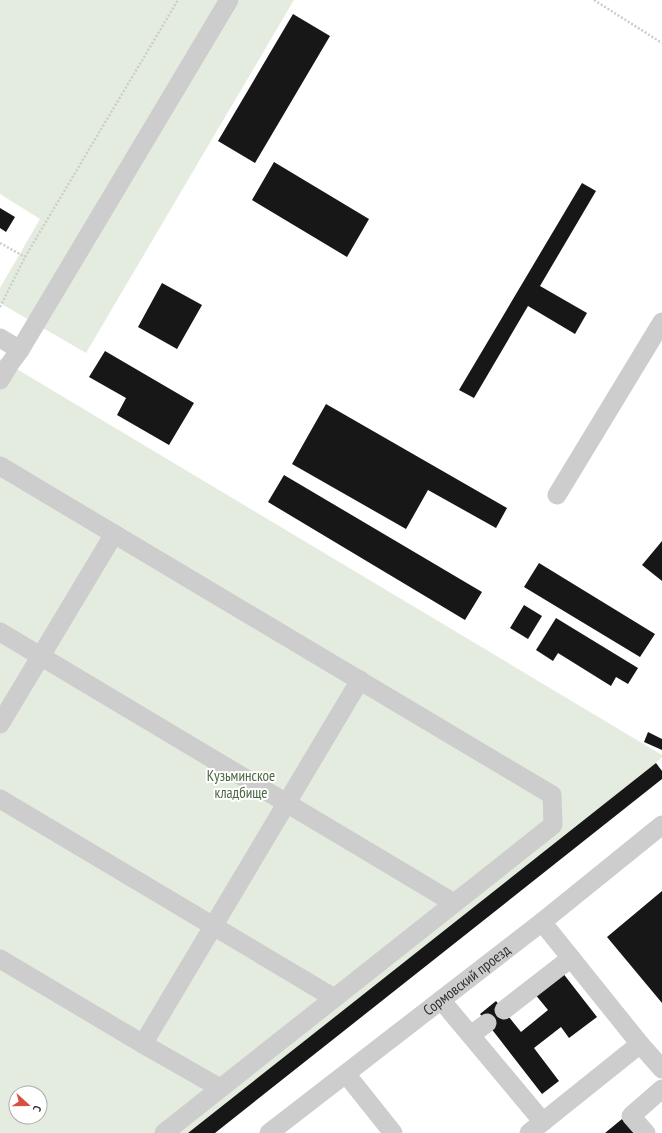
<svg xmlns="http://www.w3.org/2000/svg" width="662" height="1133" viewBox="0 0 662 1133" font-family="'PT Sans Narrow',sans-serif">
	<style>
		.green { fill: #e4ecdf; fill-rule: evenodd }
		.building { fill: #171717 }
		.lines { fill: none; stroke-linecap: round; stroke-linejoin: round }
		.path { stroke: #cdcdcd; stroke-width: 2.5; stroke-dasharray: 2 2; stroke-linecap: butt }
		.minor { stroke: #cdcdcd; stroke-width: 19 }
		.labels { text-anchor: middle; stroke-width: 4; stroke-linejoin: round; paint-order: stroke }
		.park-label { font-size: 15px; fill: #4c6841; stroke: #fff }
		.street-label { font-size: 15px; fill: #303030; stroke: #fff }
	</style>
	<rect width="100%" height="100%" fill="#fff"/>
	<path class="green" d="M 0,0 L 294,0 L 86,353 L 0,303 L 0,288 L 40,219 L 0,194 Z
		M 0,359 L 662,755 L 662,757 L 656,763 L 188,1133 L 0,1133 ZM 16,1093 L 40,1093 L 40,1117 L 16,1117 Z"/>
	<path class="building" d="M 293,14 L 330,36 L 255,163 L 218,141 Z
		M 274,162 L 369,219 L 347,257 L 252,200 Z
		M 582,183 L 596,191 L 540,286 L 587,313 L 575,334 L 528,306 L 474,398 L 459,390 Z
		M 0,208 L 15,217 L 6,232 L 0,228 Z
		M 162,283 L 202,305 L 177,349 L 138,327 Z
		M 105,351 L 194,403 L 169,445 L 117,415 L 126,398 L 89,377 Z
		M 326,404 L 507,508 L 496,528 L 428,490 L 406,529 L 292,464 Z
		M 284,475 L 482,592 L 465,620 L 268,502 Z
		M 662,541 L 662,581 L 642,565 Z
		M 539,563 L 655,634 L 640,657 L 524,587 Z
		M 524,605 L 542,616 L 528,639 L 510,628 Z
		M 556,618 L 638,668 L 628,684 L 616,677 L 611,686 L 558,653 L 553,661 L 536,650 Z
		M 648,732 L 662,739 L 662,750 L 644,742 Z
		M 656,763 L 662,771 L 662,779 L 215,1133 L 188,1133 Z
		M 662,891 L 662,1003 L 607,937 Z
		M 562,972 L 597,1017 L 569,1038 L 561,1027 L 534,1048 L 559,1081 L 542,1094 L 480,1014 L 496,1001 L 521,1032 L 548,1010 L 534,993 Z
		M 622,1119 L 634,1133 L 605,1133 Z"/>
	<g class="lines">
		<path class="path" d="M 594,0 L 662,43
			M 0,243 L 25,257
			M 0,307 L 25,257 L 178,0"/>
		<g class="minor">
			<path d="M 0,338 L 20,350"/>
			<path d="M 0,380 L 9,365 L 20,350 L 229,0"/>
			<path d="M 0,466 L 552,795 L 553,825 L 164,1133"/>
			<path d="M 557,495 L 662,322"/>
			<path d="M 0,632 L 454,903"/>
			<path d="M 0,724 L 114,534"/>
			<path d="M 0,799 L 334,998"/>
			<path d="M 0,959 L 143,1044 L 220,1088"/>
			<path d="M 441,1000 L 543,1122"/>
			<path d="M 504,1010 L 571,958"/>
			<path d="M 471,1035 L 487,1023"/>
			<path d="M 143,1044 L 360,680"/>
			<path d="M 640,1044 L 662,1069"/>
			<path d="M 346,1074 L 393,1133"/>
			<path id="s1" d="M 269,1133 L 542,922 L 662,825"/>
			<path d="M 529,1133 L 640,1044 L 542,922"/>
			<path d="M 646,1133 L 631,1116 L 662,1089"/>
		</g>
	</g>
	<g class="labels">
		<g class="park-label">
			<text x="241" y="781">Кузьминское<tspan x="241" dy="17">кладбище</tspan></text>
		</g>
		<g class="street-label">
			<text dy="5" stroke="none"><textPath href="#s1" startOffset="250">Сормовский проезд</textPath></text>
		</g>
	</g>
	<g transform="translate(28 1105) rotate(111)"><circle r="19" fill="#ffffff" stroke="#acacac"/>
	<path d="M0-3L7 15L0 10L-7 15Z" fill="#d75142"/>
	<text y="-6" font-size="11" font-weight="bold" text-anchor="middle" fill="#303030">С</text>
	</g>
</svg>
